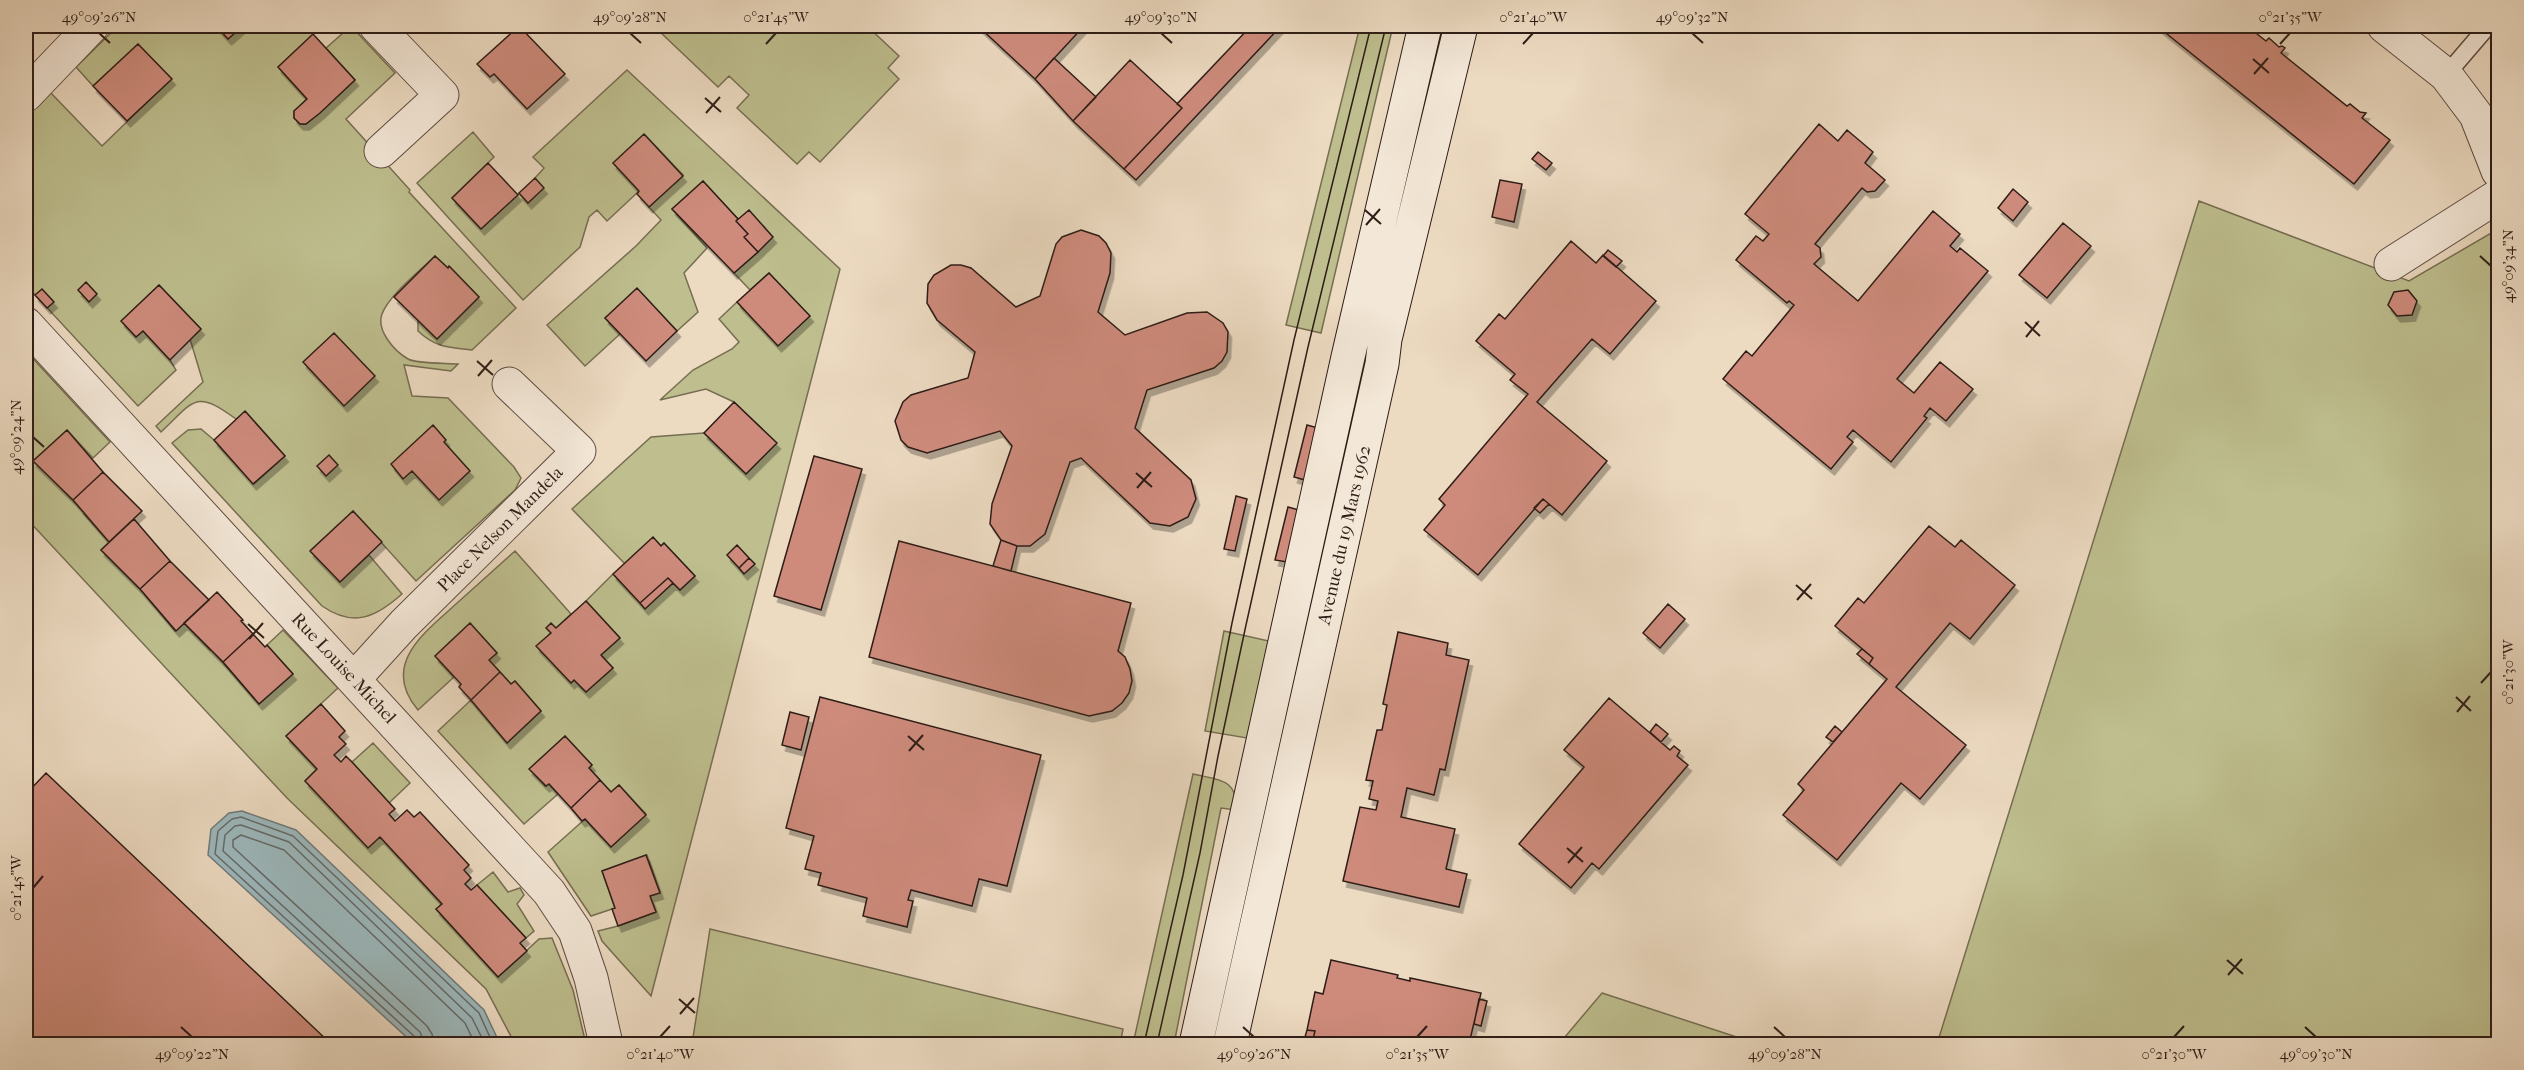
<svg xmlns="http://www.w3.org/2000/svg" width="2524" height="1070" viewBox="0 0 2524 1070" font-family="'IM FELL French Canon',serif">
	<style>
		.green { fill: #bebe8e; stroke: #766e52; stroke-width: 1.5 }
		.water { fill: #9cb8bc; stroke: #707a7a; stroke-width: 1.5 }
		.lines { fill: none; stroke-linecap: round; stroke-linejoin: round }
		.shore { stroke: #656a6a; stroke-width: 1.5 }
		.building { fill: #ce8b7c; stroke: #2e1d17; stroke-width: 1.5; filter: url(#shadow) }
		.lane-casing { stroke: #5e4c42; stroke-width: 19 }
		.street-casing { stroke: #5e4c42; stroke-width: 35 }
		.secondary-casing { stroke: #2e1d17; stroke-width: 35 }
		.lane { stroke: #f3e7d7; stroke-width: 16 }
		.street { stroke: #f3e7d7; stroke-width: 33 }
		.secondary { stroke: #f3e7d7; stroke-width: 33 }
		.tram { stroke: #2e1d17; stroke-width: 1.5 }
		.ticks { fill: none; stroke: #2e1d17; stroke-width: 2 }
		.labels { text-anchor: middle; stroke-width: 4.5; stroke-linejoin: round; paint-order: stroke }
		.street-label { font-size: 18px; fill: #2e1d17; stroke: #f3e7d7 }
		.neatline { fill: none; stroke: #2e1d17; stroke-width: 2 }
		.ticks-label { font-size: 15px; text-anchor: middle; fill: #2e1d17 }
	</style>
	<defs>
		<filter id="shadow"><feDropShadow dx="3.5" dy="6" stdDeviation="0" flood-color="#0004"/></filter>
	</defs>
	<rect width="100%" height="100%" fill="#ecdac1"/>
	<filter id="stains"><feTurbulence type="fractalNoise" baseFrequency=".00333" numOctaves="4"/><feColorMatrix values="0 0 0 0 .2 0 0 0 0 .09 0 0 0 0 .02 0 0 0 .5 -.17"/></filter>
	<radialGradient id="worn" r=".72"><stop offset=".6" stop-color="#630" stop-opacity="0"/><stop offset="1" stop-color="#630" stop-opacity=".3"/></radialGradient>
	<path class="green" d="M 118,26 L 216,26 L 228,39 L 243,26 L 322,26 L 278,67 L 307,99 L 294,111 L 294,118 L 300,124 L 306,124 L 355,80 L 326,48 L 351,26 L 395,73 L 346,119 L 410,190 L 409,192 L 516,308 L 472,350 C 449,347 436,348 418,331 L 418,320 L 437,339 L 479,297 L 450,267 L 448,268 L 435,256 C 421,270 389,295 382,314 C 376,330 394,351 408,359 C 417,364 446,363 458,364 L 451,371 L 404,365 L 412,396 L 448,398 L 514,467 L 521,478 L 515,490 L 416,581 L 353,511 L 311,550 L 340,582 L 369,555 L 402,594 C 376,617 354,628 322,606 L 172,443 L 188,430 L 201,429 L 214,440 L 254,484 L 285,456 L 246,412 L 236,419 C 195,389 195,400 161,432 L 156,426 L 203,382 L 190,339 L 201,329 L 159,285 L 122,321 L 136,337 L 143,331 L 170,360 L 176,370 L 138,406 L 26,285 L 26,115 L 50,92 L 102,146 L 171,79 L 138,44 L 93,86 L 76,67 Z
		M 664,26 L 867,26 L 899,56 L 888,68 L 899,79 L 820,162 L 809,152 L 797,164 L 737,108 L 749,95 L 729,76 L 718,87 L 659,31 Z
		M 1360,26 L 1393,26 L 1321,333 L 1286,325 Z
		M 627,70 L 840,269 L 651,996 L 602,941 L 598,931 L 618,926 L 656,912 L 650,896 L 660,892 L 647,855 L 602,871 L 615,908 L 591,916 L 548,852 L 585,819 L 611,847 L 646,814 L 619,785 L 611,792 L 589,768 L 592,765 L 565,736 L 530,769 L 545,786 L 549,784 L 558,794 L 524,824 L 438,731 L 471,700 L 507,743 L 541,711 L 515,681 L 511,684 L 489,660 L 497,653 L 470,623 L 435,656 L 454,677 L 418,710 C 380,665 424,633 456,604 C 476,586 495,569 515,551 L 571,614 L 537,646 L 571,683 L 574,680 L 586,692 L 613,668 L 601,655 L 620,638 L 586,601 L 613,574 L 645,608 L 673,583 L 680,590 L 695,576 L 664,543 L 661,546 L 653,538 L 625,564 L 572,509 L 651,437 L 704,433 L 746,474 L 776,443 L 734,402 L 706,389 L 660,400 L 693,370 L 732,349 L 739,342 L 719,319 L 737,302 L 809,316 L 769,273 L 750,290 L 734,273 L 758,252 L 738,219 L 703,181 L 672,209 L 707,248 L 684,273 L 698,312 L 677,331 L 637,289 L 605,318 L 620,334 L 585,366 L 547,325 L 636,246 L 661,220 L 649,207 L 683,175 L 645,135 L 613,163 L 639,191 L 607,221 L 597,210 L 589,217 L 580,247 L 523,300 L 417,183 L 473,132 L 494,157 L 452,198 L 481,229 L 519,193 L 528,203 L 543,188 L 535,178 L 544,168 L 533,157 Z
		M 2199,201 L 2409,281 L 2498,229 L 2498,1044 L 1937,1044 Z
		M 26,351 L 110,442 L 93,458 L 67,430 L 34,460 L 85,513 L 84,514 L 109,542 L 101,550 L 140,589 L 175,631 L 184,623 L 210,650 L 211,649 L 259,704 L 293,674 L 267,645 L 283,630 L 338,688 L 286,736 L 317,769 L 305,781 L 380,837 L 442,904 L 436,909 L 498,977 L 539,939 L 552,938 L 573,990 L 586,1044 L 515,1044 L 486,989 L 287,798 L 26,518 Z
		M 1224,631 L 1273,642 L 1253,739 L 1205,731 Z
		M 373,743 L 410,783 L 389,803 L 352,762 Z
		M 1193,774 C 1218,780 1238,778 1236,810 L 1221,808 L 1174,1044 L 1133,1044 Z
		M 493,872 L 508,892 L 520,888 L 524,895 L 517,904 L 534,931 L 526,938 L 477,885 Z
		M 710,929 L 1123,1029 L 1120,1044 L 692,1044 Z
		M 1602,993 L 1758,1044 L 1559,1044 Z"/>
	<path class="water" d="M 242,811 L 296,830 L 484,1010 L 500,1044 L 414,1044 L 208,855 L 211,829 L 229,813 Z"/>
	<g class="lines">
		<path class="shore" d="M 417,1044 L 415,1037 L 215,854 L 218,831 L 232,819 L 241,817 L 293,836 L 479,1013 L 493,1044
			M 425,1044 L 420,1032 L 223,851 L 225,835 L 235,826 L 241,825 L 289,842 L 472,1018 L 485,1044
			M 434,1044 L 432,1034 L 427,1026 L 233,847 L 233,840 L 241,835 L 284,850 L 465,1023 L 475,1044"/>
	</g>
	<path class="building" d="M 216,26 L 243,26 L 228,39 Z
		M 519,26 L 565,74 L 527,109 L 494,74 L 490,77 L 477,64 Z
		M 978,26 L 1084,26 L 1035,79 Z
		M 1251,26 L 1281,26 L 1136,180 L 1124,169 L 1182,108 L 1177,104 Z
		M 2157,26 L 2247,26 L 2266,41 L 2269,38 L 2279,47 L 2282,46 L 2285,48 L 2281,53 L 2347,106 L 2350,104 L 2360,112 L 2366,113 L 2362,118 L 2390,140 L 2354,184 Z
		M 313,34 L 355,80 L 320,113 L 306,124 L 300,124 L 294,118 L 294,111 L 307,99 L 278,67 Z
		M 138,44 L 172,79 L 127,121 L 93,86 Z
		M 1054,58 L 1096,97 L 1073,121 L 1035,79 Z
		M 1130,60 L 1182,108 L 1124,169 L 1073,121 Z
		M 1819,124 L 1838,141 L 1847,130 L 1873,152 L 1865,163 L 1885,180 L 1875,191 L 1867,192 L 1862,188 L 1815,244 L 1820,248 L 1821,257 L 1814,264 L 1858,301 L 1933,211 L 1960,234 L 1950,246 L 1957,252 L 1960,248 L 1988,271 L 1897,379 L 1914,393 L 1940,362 L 1973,389 L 1946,421 L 1930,408 L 1924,416 L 1927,418 L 1891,462 L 1853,430 L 1847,437 L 1853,442 L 1831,469 L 1723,379 L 1746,351 L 1752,356 L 1794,305 L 1789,301 L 1787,303 L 1736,260 L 1756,236 L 1763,241 L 1769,234 L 1745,214 Z
		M 644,134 L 683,176 L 649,207 L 637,194 L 639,191 L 613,163 Z
		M 1538,152 L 1552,163 L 1546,170 L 1532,159 Z
		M 488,163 L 518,195 L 481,229 L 452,198 Z
		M 535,178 L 544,188 L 528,203 L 519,193 Z
		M 1500,180 L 1522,184 L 1514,222 L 1492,217 Z
		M 703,181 L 738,219 L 736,221 L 748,234 L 744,237 L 758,252 L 734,273 L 672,209 Z
		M 2013,189 L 2028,202 L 2013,221 L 1998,208 Z
		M 749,210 L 773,237 L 758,252 L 744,237 L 748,234 L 736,221 Z
		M 2063,223 L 2091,246 L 2047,298 L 2019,275 Z
		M 1081,230 L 1099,236 L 1106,243 L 1111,253 L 1110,273 L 1098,312 L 1125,335 L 1187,313 L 1207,312 L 1223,323 L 1228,332 L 1227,352 L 1222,361 L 1214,368 L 1147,390 L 1135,428 L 1191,480 L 1196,499 L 1188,517 L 1170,526 L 1150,523 L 1081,458 L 1070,462 L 1045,534 L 1030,546 L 1017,546 L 1001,540 L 990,524 L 992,504 L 1012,446 L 1000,431 L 927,453 L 908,447 L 901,440 L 895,421 L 903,402 L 911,395 L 968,378 L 975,352 L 937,320 L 927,303 L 928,284 L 934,275 L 951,265 L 961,265 L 971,268 L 1016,307 L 1040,296 L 1056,244 L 1062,237 Z
		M 1571,241 L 1596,263 L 1603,255 L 1656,301 L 1610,354 L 1592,339 L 1537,402 L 1607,461 L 1562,515 L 1543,499 L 1478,575 L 1424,530 L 1445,505 L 1439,499 L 1528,394 L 1510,380 L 1515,374 L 1476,341 L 1499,314 L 1505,319 Z
		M 1608,250 L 1622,261 L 1616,267 L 1603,256 Z
		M 435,256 L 448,268 L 449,266 L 479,297 L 437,339 L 394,297 Z
		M 769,273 L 810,316 L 778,346 L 737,302 Z
		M 86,282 L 97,294 L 89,302 L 78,290 Z
		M 159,285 L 201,329 L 170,360 L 143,331 L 136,337 L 121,321 Z
		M 637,288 L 677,331 L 646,361 L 605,318 Z
		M 42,289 L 54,302 L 47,308 L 35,295 Z
		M 2408,290 L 2417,301 L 2412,315 L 2397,316 L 2388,305 L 2394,292 Z
		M 334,333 L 375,376 L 344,406 L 303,362 Z
		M 734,402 L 777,443 L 746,474 L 704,433 Z
		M 245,411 L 285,456 L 253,484 L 214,440 Z
		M 433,425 L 446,440 L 444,442 L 470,471 L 439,500 L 412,471 L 403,479 L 391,464 Z
		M 1307,425 L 1318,428 L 1305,480 L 1294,477 Z
		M 67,430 L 103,472 L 73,500 L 33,461 Z
		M 329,455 L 338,465 L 326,476 L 317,466 Z
		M 814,456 L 862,469 L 821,610 L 774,596 Z
		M 103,472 L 142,511 L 109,542 L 73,500 Z
		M 1236,496 L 1247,499 L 1235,551 L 1224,549 Z
		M 1543,499 L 1549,504 L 1540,513 L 1534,508 Z
		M 1288,507 L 1299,510 L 1287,562 L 1275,560 Z
		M 353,511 L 382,542 L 340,582 L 310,551 Z
		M 134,519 L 170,561 L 140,589 L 101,550 Z
		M 1929,526 L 1955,547 L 1961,540 L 2015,585 L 1970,639 L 1950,623 L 1896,687 L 1966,745 L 1920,799 L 1901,783 L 1837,860 L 1783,815 L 1804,790 L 1798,784 L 1887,679 L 1869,664 L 1873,658 L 1835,626 L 1858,598 L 1864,603 Z
		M 653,537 L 661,546 L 664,543 L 695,576 L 680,590 L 668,578 L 640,603 L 613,574 Z
		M 1001,540 L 1017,546 L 1011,571 L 993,566 Z
		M 899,541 L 1131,603 L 1118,651 L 1125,657 L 1130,669 L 1132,681 L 1129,693 L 1122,703 L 1112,711 L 1089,716 L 869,657 Z
		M 737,545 L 749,558 L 739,568 L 727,555 Z
		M 749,558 L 755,564 L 744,574 L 739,568 Z
		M 170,561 L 209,600 L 176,631 L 140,589 Z
		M 668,578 L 673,583 L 645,609 L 640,603 Z
		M 217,592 L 243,620 L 241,621 L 253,634 L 223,662 L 184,623 Z
		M 586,601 L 620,638 L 601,655 L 613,668 L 586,692 L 574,680 L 571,683 L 536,646 L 551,633 L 546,628 L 551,623 L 556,628 Z
		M 1668,604 L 1685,619 L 1660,648 L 1643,633 Z
		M 470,623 L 497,653 L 489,660 L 500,672 L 471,700 L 459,687 L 461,684 L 435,656 Z
		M 1398,632 L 1448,643 L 1446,655 L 1469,660 L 1445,770 L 1440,769 L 1434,795 L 1407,788 L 1401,817 L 1455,829 L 1446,869 L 1467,874 L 1459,907 L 1343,881 L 1360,807 L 1376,810 L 1378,801 L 1369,799 L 1373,781 L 1366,780 L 1377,730 L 1382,730 L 1387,705 L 1383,704 Z
		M 253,634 L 265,647 L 267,645 L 293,674 L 259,704 L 223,662 Z
		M 1862,649 L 1873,658 L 1869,664 L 1857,654 Z
		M 500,672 L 511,684 L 515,681 L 541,711 L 507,743 L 471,700 Z
		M 820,697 L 1041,755 L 1007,886 L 979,879 L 972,906 L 911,890 L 908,900 L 913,901 L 907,927 L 863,916 L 867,898 L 818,885 L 821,873 L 805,869 L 814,836 L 786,828 Z
		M 1609,698 L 1670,750 L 1674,746 L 1680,751 L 1677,756 L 1688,765 L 1599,869 L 1592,863 L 1571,888 L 1519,844 L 1584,767 L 1564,750 Z
		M 321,704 L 345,731 L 339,737 L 346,744 L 334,755 L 341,762 L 346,756 L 352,762 L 395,809 L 389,814 L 395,821 L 407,810 L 414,817 L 420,812 L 469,865 L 464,870 L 471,878 L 465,884 L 471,890 L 477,885 L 526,938 L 520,943 L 527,951 L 498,977 L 436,909 L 442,904 L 380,837 L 368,848 L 305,781 L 317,769 L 286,736 Z
		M 790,712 L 809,717 L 801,750 L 782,745 Z
		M 1656,724 L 1668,734 L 1661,742 L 1650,732 Z
		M 1835,726 L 1842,732 L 1833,742 L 1826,737 Z
		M 565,736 L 592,765 L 589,768 L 600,780 L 571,808 L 549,784 L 546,786 L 529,769 Z
		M 46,773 L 331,1044 L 26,1044 L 26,794 Z
		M 600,780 L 611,792 L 619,785 L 646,815 L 611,847 L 585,819 L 582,821 L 571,808 Z
		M 646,855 L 660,893 L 650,896 L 656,912 L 618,926 L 612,909 L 615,908 L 602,871 Z
		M 1331,960 L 1398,975 L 1397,978 L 1410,981 L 1410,978 L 1481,993 L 1469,1044 L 1312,1044 L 1315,1031 L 1307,1030 L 1315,992 L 1323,994 Z
		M 1479,999 L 1487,1001 L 1481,1026 L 1474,1024 Z
		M 1307,1030 L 1315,1031 L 1312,1044 L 1303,1044 Z"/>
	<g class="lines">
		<defs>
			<path id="lane" d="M 2446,75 L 2488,26"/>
			<path id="street" d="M 376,26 L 442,95 L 381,151
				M 2384,26 L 2446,75 L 2476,115 L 2498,171
				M 26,95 L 92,26
				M 2391,264 L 2498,196
				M 26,324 L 549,892 L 575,931 L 591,978 L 606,1044
				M 354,679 L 404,624 L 579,451 L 509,384"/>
			<path id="secondary" d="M 1196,1044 L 1348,357 L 1425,26
				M 1230,1044 L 1382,364 L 1385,339 L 1461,26"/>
		</defs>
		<use href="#lane" class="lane-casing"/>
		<use href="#street" class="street-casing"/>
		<use href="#secondary" class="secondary-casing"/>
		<use href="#lane" class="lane"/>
		<use href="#street" class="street"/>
		<use href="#secondary" class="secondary"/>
		<path class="tram" d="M 1144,1044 L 1183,875 L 1232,623 L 1294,340 L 1371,26
			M 1157,1044 L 1200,853 L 1218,756 L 1246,625 L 1308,347 L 1386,26"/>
	</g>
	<path class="ticks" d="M 99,33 L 110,43M 630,33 L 641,43M 1161,33 L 1172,43M 1692,33 L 1703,43M 766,44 L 776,33M 1523,44 L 1533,33M 2280,44 L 2290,33M 2253,59 L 2269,73M 2254,74 L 2268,58M 705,98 L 721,112M 706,113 L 720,97M 1365,210 L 1381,224M 1366,225 L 1380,209M 2480,256 L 2491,266M 2025,322 L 2040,336M 2026,337 L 2039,321M 477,361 L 493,375M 478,376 L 492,360M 33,437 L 44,447M 1136,473 L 1152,487M 1137,488 L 1151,472M 1796,585 L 1812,599M 1797,600 L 1811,584M 248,624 L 264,638M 249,639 L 263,623M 2481,683 L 2491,672M 2456,697 L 2471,711M 2457,712 L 2470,696M 908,736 L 924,750M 909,751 L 923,735M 1567,848 L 1583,862M 1568,863 L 1582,847M 33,888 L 43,876M 2227,960 L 2243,974M 2228,975 L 2242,959M 679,999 L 695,1013M 680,1014 L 694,998M 181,1027 L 192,1037M 1243,1027 L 1254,1037M 1774,1027 L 1785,1037M 2305,1027 L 2316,1037M 660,1037 L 670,1026M 1417,1037 L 1427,1026M 2174,1037 L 2184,1026"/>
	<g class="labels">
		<g class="street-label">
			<text transform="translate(500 529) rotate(-45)" y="6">Place Nelson Mandela</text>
			<text transform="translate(1344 535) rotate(-77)" y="6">Avenue du 19 Mars 1962</text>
			<text transform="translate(344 668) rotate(47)" y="6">Rue Louise Michel</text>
		</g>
	</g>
	<rect width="2524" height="1070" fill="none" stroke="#ecdac1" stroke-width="66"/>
	<rect x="33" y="33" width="2458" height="1004" class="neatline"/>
	<g class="ticks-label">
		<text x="99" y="22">49°09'26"N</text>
		<text x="630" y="22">49°09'28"N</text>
		<text x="776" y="22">0°21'45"W</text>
		<text x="1161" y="22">49°09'30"N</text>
		<text x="1533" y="22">0°21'40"W</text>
		<text x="1692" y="22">49°09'32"N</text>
		<text x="2290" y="22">0°21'35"W</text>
		<text transform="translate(2508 266) rotate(-90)" y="5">49°09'34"N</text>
		<text transform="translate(16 437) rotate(-90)" y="5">49°09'24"N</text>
		<text transform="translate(2508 672) rotate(-90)" y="5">0°21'30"W</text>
		<text transform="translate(16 888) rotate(-90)" y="5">0°21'45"W</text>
		<text x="192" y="1059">49°09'22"N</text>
		<text x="660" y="1059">0°21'40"W</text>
		<text x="1254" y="1059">49°09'26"N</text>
		<text x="1417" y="1059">0°21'35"W</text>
		<text x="1785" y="1059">49°09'28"N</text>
		<text x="2174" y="1059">0°21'30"W</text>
		<text x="2316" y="1059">49°09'30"N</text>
	</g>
	<rect width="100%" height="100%" filter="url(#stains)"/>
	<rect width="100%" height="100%" fill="url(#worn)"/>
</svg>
